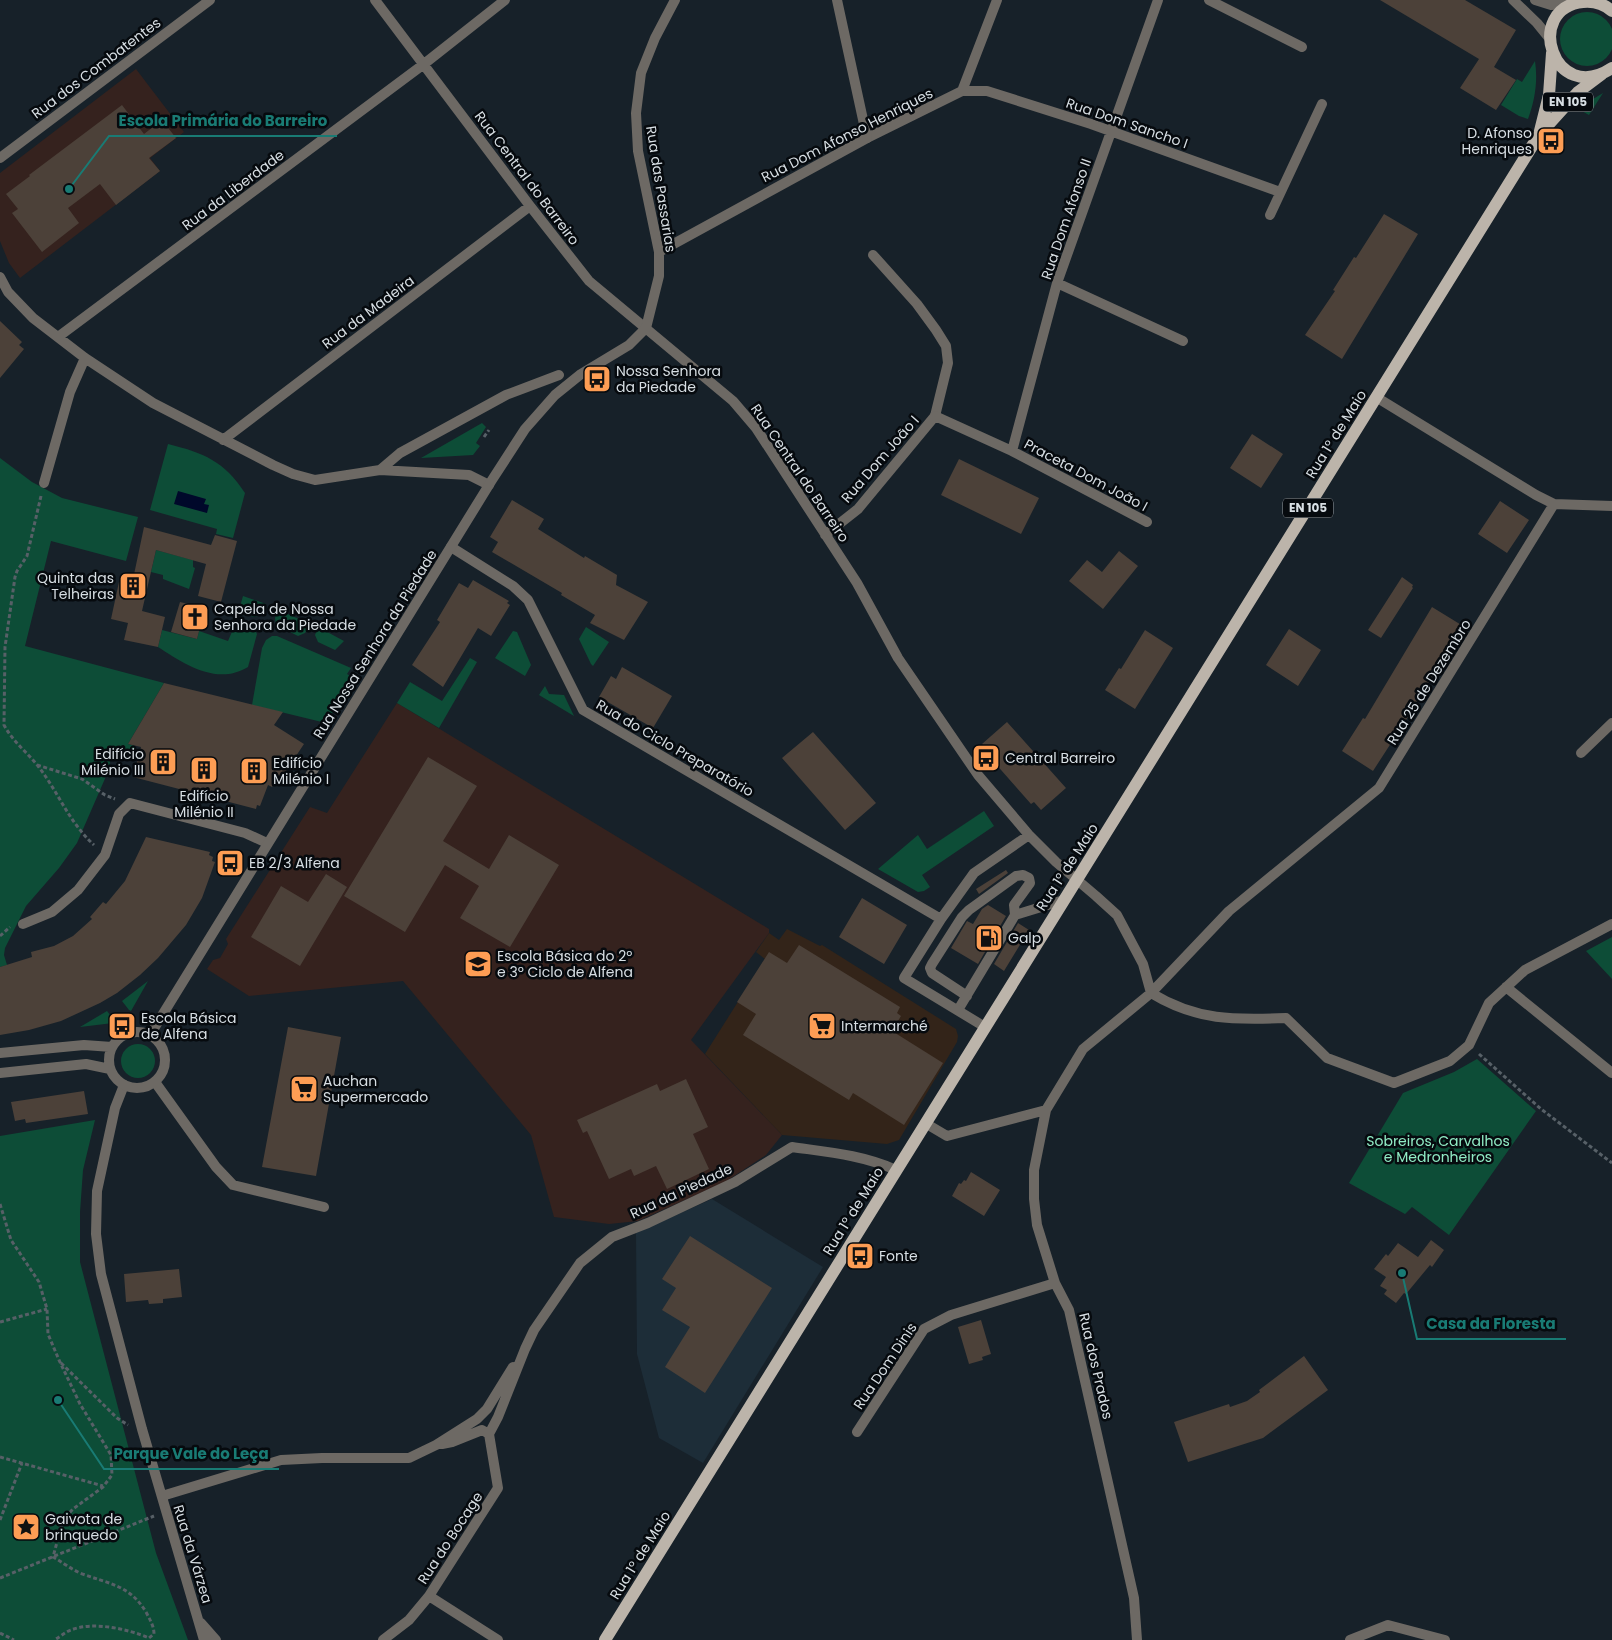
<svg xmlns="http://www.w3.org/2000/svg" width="1612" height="1640" viewBox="0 0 1612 1640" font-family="Poppins,sans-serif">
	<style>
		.commercial { fill: #332419 }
		.built { fill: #1d2d38 }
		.education { fill: #35221e }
		.green { fill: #0d4d37 }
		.water { fill: #00082a }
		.building { fill: #4c4139 }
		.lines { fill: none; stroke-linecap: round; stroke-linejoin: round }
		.path { stroke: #576067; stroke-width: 3; stroke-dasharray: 4 2.5; stroke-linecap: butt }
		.service { stroke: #6d6964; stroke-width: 10 }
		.minor { stroke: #6d6964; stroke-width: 10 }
		.tertiary { stroke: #6d6964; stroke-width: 10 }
		.primary { stroke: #bcb4aa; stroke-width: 12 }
		.labels { text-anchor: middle; stroke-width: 5; stroke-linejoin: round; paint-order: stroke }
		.shield { fill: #060a0e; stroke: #989ea3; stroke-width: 1 }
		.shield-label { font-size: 12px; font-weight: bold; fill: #d7dee3 }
		.street-label { font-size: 14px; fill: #d7dee3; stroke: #060a0e }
		.poi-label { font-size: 14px; fill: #d7dee3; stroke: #060a0e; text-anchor: start }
		.park-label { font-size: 14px; fill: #90ecc5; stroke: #060a0e }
		.leader { fill: none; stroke: #197b74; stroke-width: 2 }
		.callout-dot { fill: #197b74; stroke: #060a0e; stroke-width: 2 }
		.callout-label { font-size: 15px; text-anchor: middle; font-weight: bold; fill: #197b74; stroke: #060a0e; stroke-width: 5; stroke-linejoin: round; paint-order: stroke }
	</style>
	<rect width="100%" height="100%" fill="#172129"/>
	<path class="commercial" d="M 787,929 L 820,946 L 822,945 L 956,1029 L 958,1036 L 957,1042 L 899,1140 L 887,1144 L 782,1135 L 705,1054 L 765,959 L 756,952 L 769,933 L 779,940 Z"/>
	<path class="built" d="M 712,1199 L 823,1267 L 703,1463 L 659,1438 L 637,1354 L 636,1233 Z"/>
	<path class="education" d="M 136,69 L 184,132 L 150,158 L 160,171 L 20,278 L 9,263 L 0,241 L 0,173 Z
		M 397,703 L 769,929 L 769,933 L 691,1040 L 782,1135 L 766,1155 L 725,1182 L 638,1221 L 609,1224 L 554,1217 L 531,1135 L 403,981 L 249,996 L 207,969 L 213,960 L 220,958 L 228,944 L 226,939 L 310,807 L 327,813 Z"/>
	<path class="green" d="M1560 39a27 27 0 1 1 54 0a27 27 0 1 1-54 0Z
		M 1535,61 C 1538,81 1535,100 1528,119 L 1519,116 L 1501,105 L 1517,79 L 1522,82 Z
		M 1603,93 L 1589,115 L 1580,110 L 1588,102 Z
		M 482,423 L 486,427 L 476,443 L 480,446 L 473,455 L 421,458 Z
		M 168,444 C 204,453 224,461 245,493 L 233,538 L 216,534 L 217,529 L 150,510 Z
		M 0,458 L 32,482 L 62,498 L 138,517 L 126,561 L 51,541 L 25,646 L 164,683 L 128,744 L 135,746 L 132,755 L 113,751 L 107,774 L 77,843 L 59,868 L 26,906 L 5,948 L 4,955 L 7,965 L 0,967 Z
		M 156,550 L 193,560 L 193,567 L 195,568 L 189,589 L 163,579 L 163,575 L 151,572 Z
		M 243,596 L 266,604 L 263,615 L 253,617 L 239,610 Z
		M 278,610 L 311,624 L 305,633 L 298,636 L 276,625 L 275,618 Z
		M 237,620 L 254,628 L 257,634 L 248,667 C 217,686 184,664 158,647 L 162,630 L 197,639 L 199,631 L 228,641 Z
		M 318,627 L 344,641 L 335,650 L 318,642 L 315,635 Z
		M 586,627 L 609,642 L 593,666 L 591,664 L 579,639 Z
		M 513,631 L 517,632 L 531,665 L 525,676 L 495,658 Z
		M 272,636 L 277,636 L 351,668 L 347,674 L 354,678 L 326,723 L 252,705 L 262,648 L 266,640 Z
		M 470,658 L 477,662 L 439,728 L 397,703 L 410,682 L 442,701 Z
		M 545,686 L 549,694 L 564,695 L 574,716 L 539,695 Z
		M 984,811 L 994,826 L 922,875 L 930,887 L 924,891 L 918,892 L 878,869 L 918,835 L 927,849 Z
		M 1612,937 L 1612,979 L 1586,951 Z
		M 148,981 L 131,1011 L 129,1010 L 122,1001 Z
		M 107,1011 L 114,1020 L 113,1023 L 80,1027 Z
		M121 1061a17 17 0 1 1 34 0a17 17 0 1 1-34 0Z
		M 1477,1059 L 1536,1111 L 1449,1235 L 1412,1207 L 1405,1214 L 1349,1183 L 1403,1093 L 1454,1072 Z
		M 95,1120 L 83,1170 L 80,1212 L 80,1262 L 156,1553 L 188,1640 L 0,1640 L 0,1136 Z"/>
	<path class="water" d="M 178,491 L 206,499 L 204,504 L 209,505 L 207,513 L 174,504 Z"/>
	<path class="building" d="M 1380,0 L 1465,0 L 1516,30 L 1494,67 L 1516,80 L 1496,110 L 1460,88 L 1479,59 Z
		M 122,105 L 144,134 L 162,120 L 176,138 L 149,158 L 160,171 L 116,205 L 100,184 L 68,208 L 79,223 L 42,252 L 12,213 L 18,209 L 6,194 L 30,176 L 29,175 Z
		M 1384,214 L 1418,234 L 1342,359 L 1305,335 L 1335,291 L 1333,290 L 1354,257 L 1356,258 Z
		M 0,321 L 22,342 L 19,345 L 24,349 L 0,378 Z
		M 1252,434 L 1283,454 L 1261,488 L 1230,468 Z
		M 959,459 L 1039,498 L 1021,534 L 941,495 Z
		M 512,500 L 544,519 L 538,529 L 584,558 L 585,556 L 617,575 L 616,585 L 648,602 L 624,640 L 590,623 L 595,615 L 561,595 L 562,593 L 492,552 L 498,542 L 490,537 Z
		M 1500,501 L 1529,520 L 1507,553 L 1478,534 Z
		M 144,527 L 211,545 L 215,535 L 237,541 L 221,602 L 198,596 L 206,564 L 156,550 L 142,611 L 165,617 L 158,647 L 124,640 L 128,623 L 111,619 L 119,582 L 132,584 Z
		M 1119,551 L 1138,566 L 1103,609 L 1069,581 L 1087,560 L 1102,572 Z
		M 1402,577 L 1413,585 L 1412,587 L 1413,588 L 1381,638 L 1368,630 Z
		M 473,580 L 509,601 L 507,603 L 510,605 L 491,636 L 478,628 L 443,687 L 412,665 L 440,622 L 437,620 L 459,583 L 468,588 Z
		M 180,602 L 205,608 L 197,639 L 171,632 Z
		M 1432,607 L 1463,626 L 1406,720 L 1373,771 L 1342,751 L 1363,718 L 1365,719 Z
		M 1289,629 L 1321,650 L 1298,686 L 1266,665 Z
		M 1145,630 L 1173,648 L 1135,709 L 1105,690 L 1119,668 L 1121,669 Z
		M 622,667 L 672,696 L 653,728 L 599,697 L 611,676 L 616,679 Z
		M 164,683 L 283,712 L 274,725 L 304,744 L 278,783 L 275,782 L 272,787 L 268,785 L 260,806 L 257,805 L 256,809 L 133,777 L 141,747 L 128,744 Z
		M 1007,722 L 1066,788 L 1041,810 L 1034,802 L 1031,804 L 987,754 L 989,751 L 982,744 Z
		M 813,732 L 876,803 L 845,830 L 782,758 Z
		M 428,757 L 477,786 L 443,841 L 489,869 L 509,835 L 559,865 L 510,947 L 460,918 L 479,886 L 445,865 L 405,932 L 344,896 Z
		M 146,837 L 210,852 L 209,855 L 213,857 L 212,861 L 215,862 L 202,898 L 186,925 L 158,958 L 140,975 L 117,993 L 100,1003 L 61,1021 L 29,1030 L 0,1035 L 0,967 L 32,957 L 31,952 L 54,946 L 73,936 L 92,919 L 90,917 L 103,902 L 106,904 L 125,881 Z
		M 1006,870 L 1008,873 L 979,894 L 976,889 Z
		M 326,874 L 347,887 L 300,966 L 251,937 L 281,886 L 308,902 Z
		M 862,898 L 907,925 L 884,964 L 839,937 Z
		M 988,905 L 1006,916 L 978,964 L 951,948 L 967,921 L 973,924 L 982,909 Z
		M 1018,923 L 1029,930 L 1004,971 L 994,964 Z
		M 799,945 L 900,1007 L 897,1013 L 901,1016 L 892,1031 L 943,1063 L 904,1125 L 853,1093 L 849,1100 L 743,1035 L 756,1014 L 737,1002 L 769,952 L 787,963 Z
		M 288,1027 L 341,1037 L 316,1176 L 262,1167 Z
		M 686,1079 L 708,1127 L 693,1134 L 709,1169 L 667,1189 L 656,1166 L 634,1176 L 631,1169 L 609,1179 L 587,1131 L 583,1133 L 577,1120 L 657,1084 L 660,1091 Z
		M 84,1091 L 88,1114 L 26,1123 L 25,1119 L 15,1121 L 11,1102 Z
		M 971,1172 L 1000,1190 L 984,1216 L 952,1196 L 959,1183 L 961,1184 L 964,1180 L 966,1181 Z
		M 690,1236 L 772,1288 L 705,1393 L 665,1367 L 690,1327 L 662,1310 L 676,1288 L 662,1279 Z
		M 1431,1240 L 1444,1250 L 1432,1267 L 1430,1265 L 1406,1294 L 1404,1293 L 1396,1303 L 1384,1294 L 1387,1290 L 1380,1286 L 1386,1277 L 1374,1269 L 1386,1254 L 1388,1256 L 1398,1243 L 1418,1257 Z
		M 179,1269 L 182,1297 L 163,1299 L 163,1303 L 149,1304 L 148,1300 L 126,1302 L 124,1274 Z
		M 981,1320 L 991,1354 L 982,1357 L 983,1360 L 969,1364 L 958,1327 Z
		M 1304,1356 L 1328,1390 L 1263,1438 L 1188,1462 L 1174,1422 L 1229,1404 L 1230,1407 L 1247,1401 L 1260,1392 L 1259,1390 Z"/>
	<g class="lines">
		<path class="path" d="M 484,437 L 489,430
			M 41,496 L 27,556 L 17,571 L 15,577 L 5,647 L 4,725 C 13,742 27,752 38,766 C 59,793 68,821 94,845
			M 37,765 L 82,779 L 105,795 L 115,799
			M 0,936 L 10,927
			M 1479,1054 L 1541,1109 L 1612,1163
			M 0,1204 L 11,1240 L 39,1282 L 47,1309 L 48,1334 L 59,1360 L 80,1404 L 111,1455 L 112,1475 L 103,1487 L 73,1509 L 63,1520 L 53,1557 C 62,1562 71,1569 80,1573 C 108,1584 129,1584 146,1612 C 150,1620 154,1626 154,1634 L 149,1638 C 128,1629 93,1621 71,1630 C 65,1632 60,1637 54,1640
			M 0,1322 L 47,1309
			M 61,1363 L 117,1418 L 128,1425
			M 0,1457 L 103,1486
			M 0,1520 L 22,1463
			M 0,1578 L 154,1516
			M 0,1633 L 14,1640"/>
		<path class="service" d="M 873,255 L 917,304 L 936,330 L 946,346 L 948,363 L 935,416
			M 967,996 L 932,973 L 930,968 L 932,964 L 962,917 L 969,910 L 1016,876 L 1023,875 L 1029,878 L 1030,883 L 1014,905 L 1015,915
			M 958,1010 L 1015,915 L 1064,900"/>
		<path class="minor" d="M 375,0 L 530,206 L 589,281 L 733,401 L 756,428 L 857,583 L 898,658 L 978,775 L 1029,835 L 1056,862 L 1096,896 L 1117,915 L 1143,964 L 1151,993
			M 1209,0 L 1302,47
			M 1513,0 L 1537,23 L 1550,39
			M 1535,0 L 1551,5 L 1572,4
			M 962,91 L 987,91 L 1091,124 L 1280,192
			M 867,138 L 962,91 L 997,0
			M 0,158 L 210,0
			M 1270,215 L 1322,104
			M 0,277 L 8,292 L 33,318 L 85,358 L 153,403 L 273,465 L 293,474 L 315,480 L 380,470 L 469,475 L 489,485
			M 1057,283 L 1183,341
			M 58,337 L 424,64 L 505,0
			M 1376,397 L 1536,495 L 1554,504 L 1612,506
			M 223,440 L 530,206
			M 1012,451 L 1057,283 L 1158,0
			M 380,470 L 400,453 L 506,395 L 559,375
			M 44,483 L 70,392 L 85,358
			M 825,535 L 858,509 L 935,416 L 1012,451 L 1147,522
			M 451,547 L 513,586 L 528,600 L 583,710 L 941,919
			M 1581,753 L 1612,723
			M 23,924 L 52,912 L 78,890 L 105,855 L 119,814 L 130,803 L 245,833 L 267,843
			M 1506,987 L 1612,1073
			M 1151,993 C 1197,1021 1234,1020 1286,1018 L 1327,1058 L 1394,1083 L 1450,1061 L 1469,1045 L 1489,1003 L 1525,970 L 1612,924
			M 985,1027 L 904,978 L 941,919 L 974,873 L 1029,835
			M 155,1082 L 216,1167 L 233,1185 L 324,1207
			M 124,1085 L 115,1108 L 97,1191 L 96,1234 L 101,1274 L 142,1429 L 204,1640
			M 925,1123 L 947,1136 L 1046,1110
			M 857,1432 L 924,1329 L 951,1315 L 1055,1283
			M 442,1444 L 452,1442 L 482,1430 L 489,1434
			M 162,1496 L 281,1460 L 322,1458 L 409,1458 L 436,1445 L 477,1419 L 487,1409 L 513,1367
			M 429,1596 L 498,1640
			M 201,1623 L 216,1640
			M 383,1640 L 409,1620 L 429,1596 L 498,1488 L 489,1434 L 498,1417 L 525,1349 L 534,1330 L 580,1263 L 612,1237 L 648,1223 L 735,1182 L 792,1147 C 827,1152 863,1155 896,1170
			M 1137,1640 L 1134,1598 L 1069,1310 L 1055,1283 L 1037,1225 L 1034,1199 L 1034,1170 L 1046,1110 L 1083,1049 L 1151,993 L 1229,911 L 1379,788 L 1554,504
			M 1350,1640 L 1388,1625 L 1445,1640"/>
		<path class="tertiary" d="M 659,252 L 867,138 L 837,0
			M109 1060a28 28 0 1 1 56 0a28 28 0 1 1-56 0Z
			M 150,1035 L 492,480 L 525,429 L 555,395 L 581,374 L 629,345 L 646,328 L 659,276 L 659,252 L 638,151 L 636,113 L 641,73 L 655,38 L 675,0
			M 0,1053 L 84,1045 L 112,1047
			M 0,1073 L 86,1064 L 110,1069"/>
		<path class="primary" d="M 1612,11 C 1604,4 1593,1 1583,2 C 1523,8 1553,107 1612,68
			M 1540,131 L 1549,95 L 1552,53
			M 605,1640 L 1539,135 L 1578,92 L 1602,74"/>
	</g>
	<defs>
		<symbol id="bus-square" viewBox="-11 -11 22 22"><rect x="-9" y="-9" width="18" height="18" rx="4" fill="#fd9d54" stroke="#060a0e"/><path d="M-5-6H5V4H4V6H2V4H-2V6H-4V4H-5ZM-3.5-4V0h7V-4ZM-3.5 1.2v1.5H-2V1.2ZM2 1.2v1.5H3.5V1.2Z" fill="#111"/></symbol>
		<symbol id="building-square" viewBox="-11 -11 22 22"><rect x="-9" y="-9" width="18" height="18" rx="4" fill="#fd9d54" stroke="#060a0e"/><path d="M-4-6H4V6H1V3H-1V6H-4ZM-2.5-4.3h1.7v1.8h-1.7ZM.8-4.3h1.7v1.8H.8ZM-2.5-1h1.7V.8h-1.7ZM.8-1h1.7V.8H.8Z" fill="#111"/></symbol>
		<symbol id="church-square" viewBox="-11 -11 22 22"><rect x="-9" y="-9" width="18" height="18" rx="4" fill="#fd9d54" stroke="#060a0e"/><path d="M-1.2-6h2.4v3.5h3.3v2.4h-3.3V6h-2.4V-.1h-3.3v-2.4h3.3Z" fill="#111"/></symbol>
		<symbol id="fuel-square" viewBox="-11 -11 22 22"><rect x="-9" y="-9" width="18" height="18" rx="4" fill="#fd9d54" stroke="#060a0e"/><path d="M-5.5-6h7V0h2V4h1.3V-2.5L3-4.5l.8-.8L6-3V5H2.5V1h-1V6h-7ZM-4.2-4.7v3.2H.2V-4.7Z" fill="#111"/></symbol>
		<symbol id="school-square" viewBox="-11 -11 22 22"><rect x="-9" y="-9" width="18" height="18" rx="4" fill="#fd9d54" stroke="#060a0e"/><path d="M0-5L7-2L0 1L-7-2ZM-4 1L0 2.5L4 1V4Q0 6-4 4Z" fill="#111"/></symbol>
		<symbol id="supermarket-square" viewBox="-11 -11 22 22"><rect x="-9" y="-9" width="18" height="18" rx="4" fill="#fd9d54" stroke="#060a0e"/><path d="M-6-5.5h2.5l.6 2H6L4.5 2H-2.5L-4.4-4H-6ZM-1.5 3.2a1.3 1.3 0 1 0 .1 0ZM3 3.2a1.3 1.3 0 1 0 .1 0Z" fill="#111"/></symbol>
		<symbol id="sight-square" viewBox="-11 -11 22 22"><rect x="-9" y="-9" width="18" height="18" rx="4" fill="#fd9d54" stroke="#060a0e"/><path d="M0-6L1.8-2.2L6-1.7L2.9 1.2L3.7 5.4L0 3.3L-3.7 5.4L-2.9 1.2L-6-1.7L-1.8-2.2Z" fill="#111"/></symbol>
	</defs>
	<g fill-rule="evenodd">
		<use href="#bus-square" x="1535" y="125" width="32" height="32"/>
		<use href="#bus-square" x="581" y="363" width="32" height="32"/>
		<use href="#building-square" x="117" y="570" width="32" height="32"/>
		<use href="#church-square" x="179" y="601" width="32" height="32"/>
		<use href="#bus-square" x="970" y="742" width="32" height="32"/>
		<use href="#building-square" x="147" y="746" width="32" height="32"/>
		<use href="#building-square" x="188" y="754" width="32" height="32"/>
		<use href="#building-square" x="238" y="755" width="32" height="32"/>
		<use href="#bus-square" x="214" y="847" width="32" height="32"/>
		<use href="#fuel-square" x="973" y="922" width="32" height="32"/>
		<use href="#school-square" x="462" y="948" width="32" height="32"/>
		<use href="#bus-square" x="106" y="1010" width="32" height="32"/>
		<use href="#supermarket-square" x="806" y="1010" width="32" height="32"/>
		<use href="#supermarket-square" x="288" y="1073" width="32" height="32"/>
		<use href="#bus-square" x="844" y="1240" width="32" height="32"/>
		<use href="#sight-square" x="10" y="1511" width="32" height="32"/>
	</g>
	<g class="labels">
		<g class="shield">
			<rect x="1543" y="92.5" width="50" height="19" rx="4"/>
			<rect x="1283" y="498.5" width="50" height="19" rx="4"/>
		</g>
		<g class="shield-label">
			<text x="1568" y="106">EN 105</text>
			<text x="1308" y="512">EN 105</text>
		</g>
		<g class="street-label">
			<text transform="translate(96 68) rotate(-37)" y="5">Rua dos Combatentes</text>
			<text transform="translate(1127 123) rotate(19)" y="5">Rua Dom Sancho I</text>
			<text transform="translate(847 135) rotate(-27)" y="5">Rua Dom Afonso Henriques</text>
			<text transform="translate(527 178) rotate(53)" y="5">Rua Central do Barreiro</text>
			<text transform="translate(661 189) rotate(81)" y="5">Rua das Passarias</text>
			<text transform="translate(233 190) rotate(-37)" y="5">Rua da Liberdade</text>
			<text transform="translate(1066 219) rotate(-71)" y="5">Rua Dom Afonso II</text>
			<text transform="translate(368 312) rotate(-37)" y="5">Rua da Madeira</text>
			<text transform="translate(1336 434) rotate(-58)" y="5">Rua 1º de Maio</text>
			<text transform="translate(880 459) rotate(-49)" y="5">Rua Dom João I</text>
			<text transform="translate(800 473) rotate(56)" y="5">Rua Central do Barreiro</text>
			<text transform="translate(1086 475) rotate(28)" y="5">Praceta Dom João I</text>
			<text transform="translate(375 644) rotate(-58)" y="5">Rua Nossa Senhora da Piedade</text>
			<text transform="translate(1429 682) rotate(-58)" y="5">Rua 25 de Dezembro</text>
			<text transform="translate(675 748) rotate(30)" y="5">Rua do Ciclo Preparatório</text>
			<text transform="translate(1067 867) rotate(-57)" y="5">Rua 1º de Maio</text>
			<text transform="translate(681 1191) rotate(-25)" y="5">Rua da Piedade</text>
			<text transform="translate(853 1211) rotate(-58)" y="5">Rua 1º de Maio</text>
			<text transform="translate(885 1366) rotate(-56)" y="5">Rua Dom Dinis</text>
			<text transform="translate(1096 1366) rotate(77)" y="5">Rua dos Prados</text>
			<text transform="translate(450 1538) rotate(-57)" y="5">Rua do Bocage</text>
			<text transform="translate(193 1554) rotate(73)" y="5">Rua da Várzea</text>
			<text transform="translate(640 1555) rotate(-58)" y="5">Rua 1º de Maio</text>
		</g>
		<g class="poi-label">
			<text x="1532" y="138" text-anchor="end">D. Afonso<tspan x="1532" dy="16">Henriques</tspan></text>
			<text x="616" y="376">Nossa Senhora<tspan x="616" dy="16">da Piedade</tspan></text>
			<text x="114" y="583" text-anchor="end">Quinta das<tspan x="114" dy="16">Telheiras</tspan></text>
			<text x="214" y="614">Capela de Nossa<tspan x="214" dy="16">Senhora da Piedade</tspan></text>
			<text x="144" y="759" text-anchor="end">Edifício<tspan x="144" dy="16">Milénio III</tspan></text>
			<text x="1005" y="763">Central Barreiro</text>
			<text x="273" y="768">Edifício<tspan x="273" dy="16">Milénio I</tspan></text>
			<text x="204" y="801" text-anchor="middle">Edifício<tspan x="204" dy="16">Milénio II</tspan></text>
			<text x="249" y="868">EB 2/3 Alfena</text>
			<text x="1008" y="943">Galp</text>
			<text x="497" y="961">Escola Básica do 2º<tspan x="497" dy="16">e 3º Ciclo de Alfena</tspan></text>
			<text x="141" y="1023">Escola Básica<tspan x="141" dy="16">de Alfena</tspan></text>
			<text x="841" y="1031">Intermarché</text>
			<text x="323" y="1086">Auchan<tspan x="323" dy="16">Supermercado</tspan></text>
			<text x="879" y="1261">Fonte</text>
			<text x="45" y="1524">Gaivota de<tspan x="45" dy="16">brinquedo</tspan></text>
		</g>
		<g class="park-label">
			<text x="1438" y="1146">Sobreiros, Carvalhos<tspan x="1438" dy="16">e Medronheiros</tspan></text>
		</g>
	</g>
	<path class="leader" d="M69 189L109 136H337M1402 1273L1417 1339H1566M58 1400L104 1469H279"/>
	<g class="callout-dot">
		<circle cx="69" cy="189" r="5"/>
		<circle cx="1402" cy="1273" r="5"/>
		<circle cx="58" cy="1400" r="5"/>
	</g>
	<g class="callout-label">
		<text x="223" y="126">Escola Primária do Barreiro</text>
		<text x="1491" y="1329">Casa da Floresta</text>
		<text x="191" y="1459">Parque Vale do Leça</text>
	</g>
</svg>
